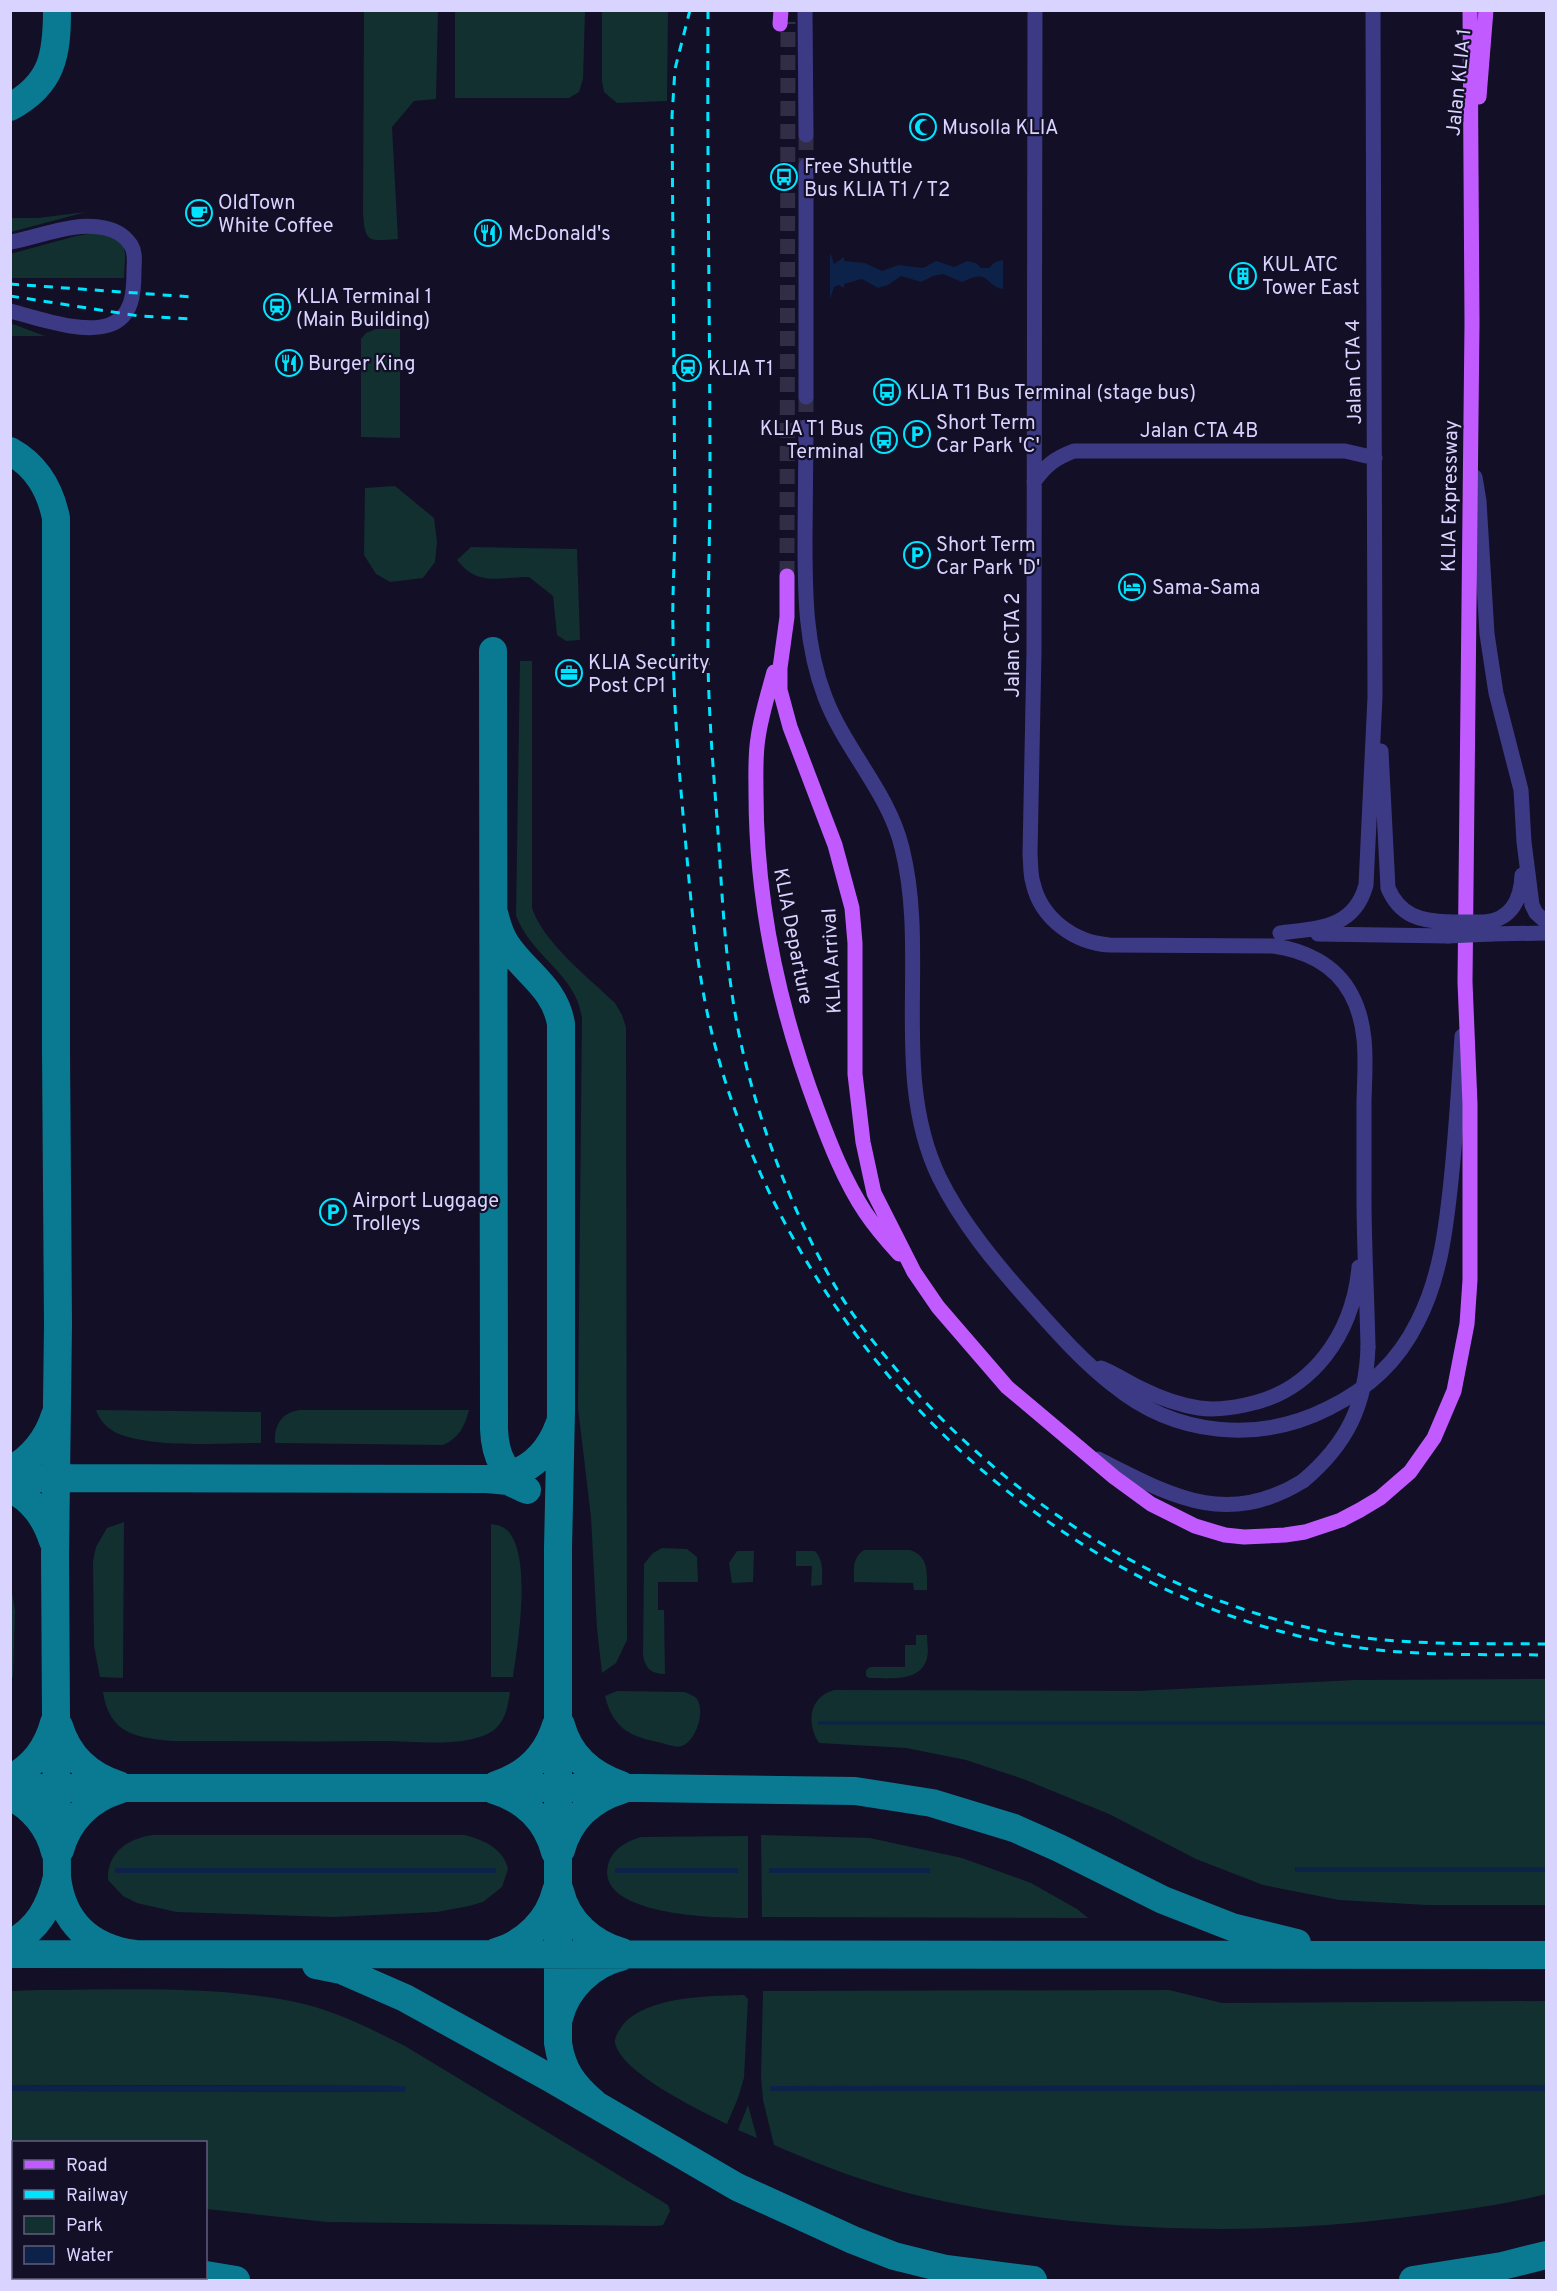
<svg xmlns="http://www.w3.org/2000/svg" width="1557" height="2291" viewBox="0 0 1557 2291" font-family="Overpass,sans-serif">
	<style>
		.green { fill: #12302f; fill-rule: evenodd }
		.water { fill: #0c2248 }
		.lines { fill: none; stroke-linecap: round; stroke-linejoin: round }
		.stream { stroke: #0c2248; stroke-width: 3 }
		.taxiway { stroke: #0a7a92; stroke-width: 28 }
		.minor-tunnel { stroke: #312d47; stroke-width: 15; stroke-dasharray: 15 8; stroke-linecap: butt }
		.major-tunnel { stroke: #312d47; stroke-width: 15; stroke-dasharray: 15 8; stroke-linecap: butt }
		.minor { stroke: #3d3a85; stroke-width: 15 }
		.major { stroke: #c25bff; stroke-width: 15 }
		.rail { stroke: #00e5ff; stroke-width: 3; stroke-dasharray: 9 8; stroke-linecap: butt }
		.minor-bridge { stroke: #3d3a85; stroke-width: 15 }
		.labels { text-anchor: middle; stroke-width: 4.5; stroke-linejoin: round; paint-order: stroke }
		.street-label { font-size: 20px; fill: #d9d4ff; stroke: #130f26 }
		.poi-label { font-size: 20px; fill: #d9d4ff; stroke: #130f26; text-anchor: start }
	</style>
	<rect width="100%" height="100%" fill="#130f26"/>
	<path class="green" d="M 364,11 L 438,11 L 436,99 L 414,101 L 392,127 L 398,239 C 369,241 365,244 363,213 Z
		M 455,11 L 585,11 L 583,79 L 579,92 L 569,98 L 455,98 Z
		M 602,11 L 668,11 L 667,101 L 617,103 L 604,92 L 602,81 Z
		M 86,212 L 11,232 L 11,218 L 37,218 Z
		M 99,232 C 131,243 125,247 124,278 L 11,278 L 10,254 L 76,236 Z
		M 10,323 L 45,336 L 11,336 Z
		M 376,329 L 400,329 L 400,438 L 361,437 L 361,339 L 366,333 Z
		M 395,486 L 434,518 L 437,542 L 435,562 L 423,578 L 390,582 L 376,574 L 364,555 L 365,488 Z
		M 471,547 L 577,549 L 580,640 L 566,641 L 557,635 L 553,596 L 529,577 C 499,577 478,587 457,560 Z
		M 520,661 L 532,661 L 532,908 C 543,942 589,978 615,1003 L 622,1015 L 626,1027 L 627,1640 L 616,1663 L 602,1673 L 597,1629 L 591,1517 L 578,1408 L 582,1018 C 576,973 530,956 516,915 Z
		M 96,1410 L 261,1412 L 261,1443 C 223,1443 145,1449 113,1431 C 105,1426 99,1419 96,1410 Z
		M 299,1410 L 469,1410 C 465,1426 459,1438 443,1445 L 275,1443 C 274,1426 281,1413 299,1410 Z
		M 124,1522 L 123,1678 L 100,1677 L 94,1646 L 93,1561 L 96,1547 L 107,1528 Z
		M 491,1524 C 497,1525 503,1526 508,1531 C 532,1557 518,1644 513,1677 L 491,1677 Z
		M 662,1548 L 687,1549 L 697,1557 L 698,1582 L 658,1582 L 658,1610 L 664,1610 L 665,1674 C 651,1674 645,1668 643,1655 L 644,1564 L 653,1553 Z
		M 864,1550 L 910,1550 C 929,1556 927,1573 927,1590 L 914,1590 L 913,1583 L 854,1582 C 854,1569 852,1558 864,1550 Z
		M 737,1551 L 754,1551 L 753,1582 L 732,1583 L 729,1563 Z
		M 796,1551 L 815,1551 C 824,1561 822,1572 822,1585 L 811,1586 L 812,1566 L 796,1566 Z
		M 10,1580 L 15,1611 L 13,1677 L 10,1677 Z
		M 916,1635 L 927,1635 C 927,1642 929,1651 927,1658 C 921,1683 888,1678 869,1678 L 866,1676 L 866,1670 L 870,1667 L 905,1667 L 905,1645 L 916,1645 Z
		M 1546,1679 L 1546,1867 L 1295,1868 L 1296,1872 L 1546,1872 L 1546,1905 L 1427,1905 L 1339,1900 L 1263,1885 L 1196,1859 L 1109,1814 L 1023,1779 L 966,1760 L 906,1748 L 819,1743 C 806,1723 809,1697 834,1690 L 1138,1691 L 1355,1680 Z
		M 617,1691 L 685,1692 C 689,1694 695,1696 697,1699 C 705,1711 697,1738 684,1745 C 678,1749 669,1745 662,1743 C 631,1737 613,1729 605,1696 Z
		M 103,1692 L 510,1692 C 508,1706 505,1724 491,1732 C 463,1748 415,1741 383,1741 C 313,1742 243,1741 173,1741 C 137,1738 109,1734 103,1692 Z
		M 152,1835 L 464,1835 C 483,1839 504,1849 508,1869 L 502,1887 L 483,1902 L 469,1906 L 437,1912 L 334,1917 L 176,1912 L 137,1903 L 123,1896 L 108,1880 C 107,1853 127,1839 152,1835 ZM 496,1869 L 495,1873 L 115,1873 Z
		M 761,1835 L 870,1838 L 962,1858 L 1031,1883 L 1077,1909 L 1088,1918 L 762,1917 ZM 930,1868 L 930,1873 L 769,1873 L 769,1869 Z
		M 748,1836 L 748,1918 C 718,1918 595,1916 608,1865 C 612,1849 627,1841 641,1837 ZM 737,1868 L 737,1873 L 615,1872 L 615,1869 Z
		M 37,1990 C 121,1990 208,1985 291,2001 C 332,2009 369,2028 405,2046 L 668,2205 L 670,2211 L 663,2225 L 656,2226 L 327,2222 L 206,2209 L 206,2142 L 14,2142 L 13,2163 L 10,2162 L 11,2091 L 405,2092 L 405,2086 L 11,2085 L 10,1991 Z
		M 1169,1990 L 1222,2003 L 1546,2001 L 1546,2194 C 1496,2207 1442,2213 1390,2219 C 1236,2237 1075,2231 924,2197 C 872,2185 822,2166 774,2145 L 763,2100 L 761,2076 L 763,1991 Z
		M 744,1995 L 748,1999 L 744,2078 L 738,2098 L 727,2124 C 699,2110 626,2075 616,2046 C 613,2040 617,2034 620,2029 C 641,1996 709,1996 744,1995 Z
		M 748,2105 L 757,2138 L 738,2130 Z"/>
	<path class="water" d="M 830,252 L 834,264 L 844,257 L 844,261 L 865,263 L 882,271 L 898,265 L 923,268 L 936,261 L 954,267 L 967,261 L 976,263 L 981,268 L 989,268 L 995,262 L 1003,260 L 1003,289 C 982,284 991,268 962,282 L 943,274 L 933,276 L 921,282 L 901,276 L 888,285 L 878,288 L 862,279 L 844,284 L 844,288 L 839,285 L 834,287 L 830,299 Z
		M 1295,1867 L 1546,1867 L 1546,1872 L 1296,1872 Z
		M 115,1868 L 496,1868 L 496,1873 L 115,1873 Z
		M 615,1868 L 738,1868 L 738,1873 L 615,1873 Z
		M 769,1868 L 930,1868 L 930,1873 L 769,1873 Z
		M 11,2085 L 406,2086 L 405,2092 L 11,2091 Z
		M 1546,2085 L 1546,2091 L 770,2091 L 770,2086 Z"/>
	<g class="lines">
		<path class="stream" d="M 819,1723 L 1546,1723"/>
		<path class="taxiway" d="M 10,107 C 53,84 57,54 57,10
			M 10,451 C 37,466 50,489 56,518 L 56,1052 L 58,1325 L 55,1555 L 57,1877 C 62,1922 90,1948 135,1954
			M 493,651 L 494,1429 C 495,1459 505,1472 527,1490
			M 494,913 C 497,924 499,934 506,944 C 524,972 555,987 561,1024 L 561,1411 L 558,1548 L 558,2043 C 562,2070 573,2085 594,2103
			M 10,1470 C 32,1459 48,1438 55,1415
			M 10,1478 L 487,1479 L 508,1481 L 525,1489
			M 495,1478 C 527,1474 548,1455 559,1425
			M 10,1488 C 33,1500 45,1517 53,1541
			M 561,1725 C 569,1756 592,1775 621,1785
			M 59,1726 C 68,1756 90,1776 119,1785
			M 10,1779 C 33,1766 47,1749 54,1723
			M 496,1785 C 527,1775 547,1755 556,1725
			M 10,1788 L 641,1788 L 855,1791 L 932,1803 L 1014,1828 L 1059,1848 L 1163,1900 L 1232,1927 L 1297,1943
			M 494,1790 C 525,1799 547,1821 555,1852
			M 10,1796 C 33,1807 49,1828 55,1852
			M 60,1850 C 68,1820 90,1799 119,1790
			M 561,1850 C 569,1820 591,1799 621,1790
			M 560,1891 C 567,1922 593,1944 622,1952
			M 10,1944 C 38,1929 50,1907 57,1877
			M 496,1952 C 525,1944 549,1920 556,1891
			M 10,1954 L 1546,1955
			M 316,1965 L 341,1970 L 405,1998 L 550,2078 L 737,2187 L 853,2240 L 894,2256 L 946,2269 L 1033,2280
			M 559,2018 C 566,1988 592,1964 621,1957
			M 10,2224 L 14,2225
			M 206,2275 L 236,2280
			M 1413,2280 L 1502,2266 L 1546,2255"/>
		<path class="minor-tunnel" d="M 806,135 L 806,166
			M 806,397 L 806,427"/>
		<path class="major-tunnel" d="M 787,576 L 788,22"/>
		<path class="minor" d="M 805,10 L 806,135
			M 1035,10 L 1034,652 L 1030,855 C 1031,864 1030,874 1033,883 C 1041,919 1075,943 1110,945 L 1273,946 C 1304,950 1335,964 1351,994 C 1369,1027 1365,1065 1364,1101 C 1364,1133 1364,1165 1364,1197 C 1364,1247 1367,1297 1368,1347
			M 806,166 L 806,397
			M 10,242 C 40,237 74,221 105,228 C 115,230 125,236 131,245 C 136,253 134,262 134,271 C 134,292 133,317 109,325 C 81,334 38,318 10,311
			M 806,427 C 806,464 805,501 805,538 C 805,593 805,645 825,697 C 845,750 889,793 902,848 C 929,955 890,1075 939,1177 C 961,1222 995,1263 1029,1301 C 1055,1330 1082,1361 1113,1385 C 1175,1436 1258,1444 1329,1408 C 1369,1388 1398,1362 1418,1321 C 1440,1278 1446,1229 1451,1181 C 1456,1133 1459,1085 1462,1036
			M 1475,477 L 1479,501 L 1487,634 L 1496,693 L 1521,790 L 1524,842 L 1532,905 L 1536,913 L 1546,922
			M 1034,482 C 1045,466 1055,458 1074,451 L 1345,451 L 1375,458
			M 1381,751 L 1388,888 C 1400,916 1420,921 1449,922
			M 1486,922 C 1512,919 1521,899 1522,875
			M 1280,933 C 1318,928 1354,929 1366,885 L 1375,697 L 1373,10
			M 1318,934 L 1448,936
			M 1491,934 L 1546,933
			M 1101,1368 C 1116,1374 1129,1383 1142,1389 C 1160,1398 1180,1405 1199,1408 C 1213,1410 1231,1408 1245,1405 C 1313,1392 1353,1333 1359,1267
			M 1098,1459 C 1170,1495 1226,1529 1303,1481"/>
		<path class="major" d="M 780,24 L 781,10
			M 1479,97 L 1486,10
			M 787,576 L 787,617 L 780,668 L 780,690 L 790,727 L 835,845 L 852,908 L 855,943 L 855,1074 L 863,1142 L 874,1193 L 914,1272 L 938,1307 L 1007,1387 L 1114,1477 L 1151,1504 L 1195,1526 L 1225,1535 L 1244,1537 L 1285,1535 L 1305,1532 L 1341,1520 L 1360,1510 L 1380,1498 L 1410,1472 L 1434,1438 L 1454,1391 L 1467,1324 L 1470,1280 L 1470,1104 L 1465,982 L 1472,323 L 1470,10
			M 774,672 C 768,694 761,716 758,738 C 755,756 756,775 756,793 C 756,900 779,1008 817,1109 C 830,1144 844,1180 865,1212 C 875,1227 887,1241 899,1254"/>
		<path class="rail" d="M 690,10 L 675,69 L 672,116 C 673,250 674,384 675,518 C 675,556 672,594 673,631 C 673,707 680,782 687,858 C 692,913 697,967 709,1021 C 777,1320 1026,1585 1331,1643 C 1402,1657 1474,1654 1546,1655
			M 708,10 C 707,168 710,325 710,482 C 710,532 708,582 708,632 C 707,704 714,775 719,846 C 723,914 727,982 742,1048 C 761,1131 797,1224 841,1296 C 854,1317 870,1338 886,1357 C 997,1494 1157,1599 1333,1633 C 1404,1646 1475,1643 1546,1644
			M 10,284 L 192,297
			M 10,296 L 139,316 L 191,319"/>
		<path class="minor-bridge" d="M 1449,922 L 1486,922
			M 1448,936 L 1491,934
			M 1303,1481 C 1347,1444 1366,1405 1368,1347"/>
	</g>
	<defs>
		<symbol id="mosque-ring" viewBox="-11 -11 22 22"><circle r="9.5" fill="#130f26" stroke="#00e5ff" stroke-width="1.5"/><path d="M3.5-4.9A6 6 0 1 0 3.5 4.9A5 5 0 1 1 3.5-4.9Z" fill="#00e5ff"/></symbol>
		<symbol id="bus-ring" viewBox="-11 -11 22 22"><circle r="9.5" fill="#130f26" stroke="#00e5ff" stroke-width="1.5"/><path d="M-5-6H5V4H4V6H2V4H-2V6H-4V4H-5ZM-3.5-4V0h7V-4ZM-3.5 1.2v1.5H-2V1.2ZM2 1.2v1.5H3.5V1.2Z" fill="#00e5ff"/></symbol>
		<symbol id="cafe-ring" viewBox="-11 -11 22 22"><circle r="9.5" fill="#130f26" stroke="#00e5ff" stroke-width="1.5"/><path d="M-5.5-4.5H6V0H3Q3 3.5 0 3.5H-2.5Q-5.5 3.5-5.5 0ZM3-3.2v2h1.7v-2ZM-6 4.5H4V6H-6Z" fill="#00e5ff"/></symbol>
		<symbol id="restaurant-ring" viewBox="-11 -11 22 22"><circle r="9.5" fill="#130f26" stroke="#00e5ff" stroke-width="1.5"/><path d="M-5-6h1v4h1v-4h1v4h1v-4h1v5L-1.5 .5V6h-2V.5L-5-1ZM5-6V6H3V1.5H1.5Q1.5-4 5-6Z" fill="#00e5ff"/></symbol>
		<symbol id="building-ring" viewBox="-11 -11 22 22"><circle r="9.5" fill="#130f26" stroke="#00e5ff" stroke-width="1.5"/><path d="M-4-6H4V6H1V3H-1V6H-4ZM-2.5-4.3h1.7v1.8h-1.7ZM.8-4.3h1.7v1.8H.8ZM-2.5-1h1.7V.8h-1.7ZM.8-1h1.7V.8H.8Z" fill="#00e5ff"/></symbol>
		<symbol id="station-ring" viewBox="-11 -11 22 22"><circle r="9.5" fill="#130f26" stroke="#00e5ff" stroke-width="1.5"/><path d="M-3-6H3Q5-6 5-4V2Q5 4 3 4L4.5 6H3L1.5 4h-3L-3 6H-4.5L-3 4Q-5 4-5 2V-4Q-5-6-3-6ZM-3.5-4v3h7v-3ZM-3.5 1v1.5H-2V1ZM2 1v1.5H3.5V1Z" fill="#00e5ff"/></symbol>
		<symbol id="parking-ring" viewBox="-11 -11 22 22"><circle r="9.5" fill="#130f26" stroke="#00e5ff" stroke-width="1.5"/><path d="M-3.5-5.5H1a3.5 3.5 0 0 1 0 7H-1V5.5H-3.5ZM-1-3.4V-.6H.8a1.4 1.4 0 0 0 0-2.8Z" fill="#00e5ff"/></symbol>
		<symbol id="hotel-ring" viewBox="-11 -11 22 22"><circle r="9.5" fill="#130f26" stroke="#00e5ff" stroke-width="1.5"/><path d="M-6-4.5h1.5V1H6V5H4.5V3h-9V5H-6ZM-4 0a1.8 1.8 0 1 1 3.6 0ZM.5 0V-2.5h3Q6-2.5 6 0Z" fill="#00e5ff"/></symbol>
		<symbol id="office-ring" viewBox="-11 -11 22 22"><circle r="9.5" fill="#130f26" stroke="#00e5ff" stroke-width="1.5"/><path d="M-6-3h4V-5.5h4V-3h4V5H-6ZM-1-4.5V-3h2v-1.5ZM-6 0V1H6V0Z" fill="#00e5ff"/></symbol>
	</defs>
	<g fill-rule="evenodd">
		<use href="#mosque-ring" x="908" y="112" width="30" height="30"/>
		<use href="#bus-ring" x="769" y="162" width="30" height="30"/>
		<use href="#cafe-ring" x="184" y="198" width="30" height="30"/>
		<use href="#restaurant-ring" x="473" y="218" width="30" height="30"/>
		<use href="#building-ring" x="1228" y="261" width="30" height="30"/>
		<use href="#station-ring" x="262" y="292" width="30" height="30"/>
		<use href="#restaurant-ring" x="274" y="348" width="30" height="30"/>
		<use href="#station-ring" x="673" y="353" width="30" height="30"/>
		<use href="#bus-ring" x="872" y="377" width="30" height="30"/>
		<use href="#parking-ring" x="902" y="419" width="30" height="30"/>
		<use href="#bus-ring" x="869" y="425" width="30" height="30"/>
		<use href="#parking-ring" x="902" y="540" width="30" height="30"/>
		<use href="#hotel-ring" x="1117" y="572" width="30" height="30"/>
		<use href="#office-ring" x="554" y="658" width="30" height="30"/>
		<use href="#parking-ring" x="318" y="1197" width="30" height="30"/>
	</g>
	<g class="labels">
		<g class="street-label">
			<text transform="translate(1458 82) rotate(-84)" y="7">Jalan KLIA 1</text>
			<text transform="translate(1353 372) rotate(-91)" y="7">Jalan CTA 4</text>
			<text x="1199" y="437">Jalan CTA 4B</text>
			<text transform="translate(1449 496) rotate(-89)" y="7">KLIA Expressway</text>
			<text transform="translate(1012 645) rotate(-90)" y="7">Jalan CTA 2</text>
			<text transform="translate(794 936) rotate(79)" y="7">KLIA Departure</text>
			<text transform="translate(831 961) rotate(-93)" y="7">KLIA Arrival</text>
		</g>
		<g class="poi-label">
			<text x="942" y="134">Musolla KLIA</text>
			<text x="804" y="173">Free Shuttle<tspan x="804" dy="23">Bus KLIA T1 / T2</tspan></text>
			<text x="218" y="209">OldTown<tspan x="218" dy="23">White Coffee</tspan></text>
			<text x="508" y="240">McDonald's</text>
			<text x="1262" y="271">KUL ATC<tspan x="1262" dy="23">Tower East</tspan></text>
			<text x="296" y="303">KLIA Terminal 1<tspan x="296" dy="23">(Main Building)</tspan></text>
			<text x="308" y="370">Burger King</text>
			<text x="708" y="375">KLIA T1</text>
			<text x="906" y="399">KLIA T1 Bus Terminal (stage bus)</text>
			<text x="936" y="429">Short Term<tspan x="936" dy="23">Car Park 'C'</tspan></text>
			<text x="864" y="435" text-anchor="end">KLIA T1 Bus<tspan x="864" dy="23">Terminal</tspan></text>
			<text x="936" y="551">Short Term<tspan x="936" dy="23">Car Park 'D'</tspan></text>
			<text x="1152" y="594">Sama-Sama</text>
			<text x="588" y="669">KLIA Security<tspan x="588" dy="23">Post CP1</tspan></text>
			<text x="352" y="1207">Airport Luggage<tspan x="352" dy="23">Trolleys</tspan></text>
		</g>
	</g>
	<rect width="1557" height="2291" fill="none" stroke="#d9d4ff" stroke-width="24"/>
	<rect x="12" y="2141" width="195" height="138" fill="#130f26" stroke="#625e7d" stroke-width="1.5"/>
	<rect x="24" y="2160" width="30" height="9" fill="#c25bff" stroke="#625e7d" stroke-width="1.5"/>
	<text x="66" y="2171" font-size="18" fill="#d9d4ff">Road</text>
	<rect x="24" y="2190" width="30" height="9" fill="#00e5ff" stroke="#625e7d" stroke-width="1.5"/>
	<text x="66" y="2201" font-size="18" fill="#d9d4ff">Railway</text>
	<rect x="24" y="2216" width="30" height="18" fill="#12302f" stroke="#625e7d" stroke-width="1.5"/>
	<text x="66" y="2231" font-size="18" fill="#d9d4ff">Park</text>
	<rect x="24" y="2246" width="30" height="18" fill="#0c2248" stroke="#625e7d" stroke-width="1.5"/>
	<text x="66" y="2261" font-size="18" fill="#d9d4ff">Water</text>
</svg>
